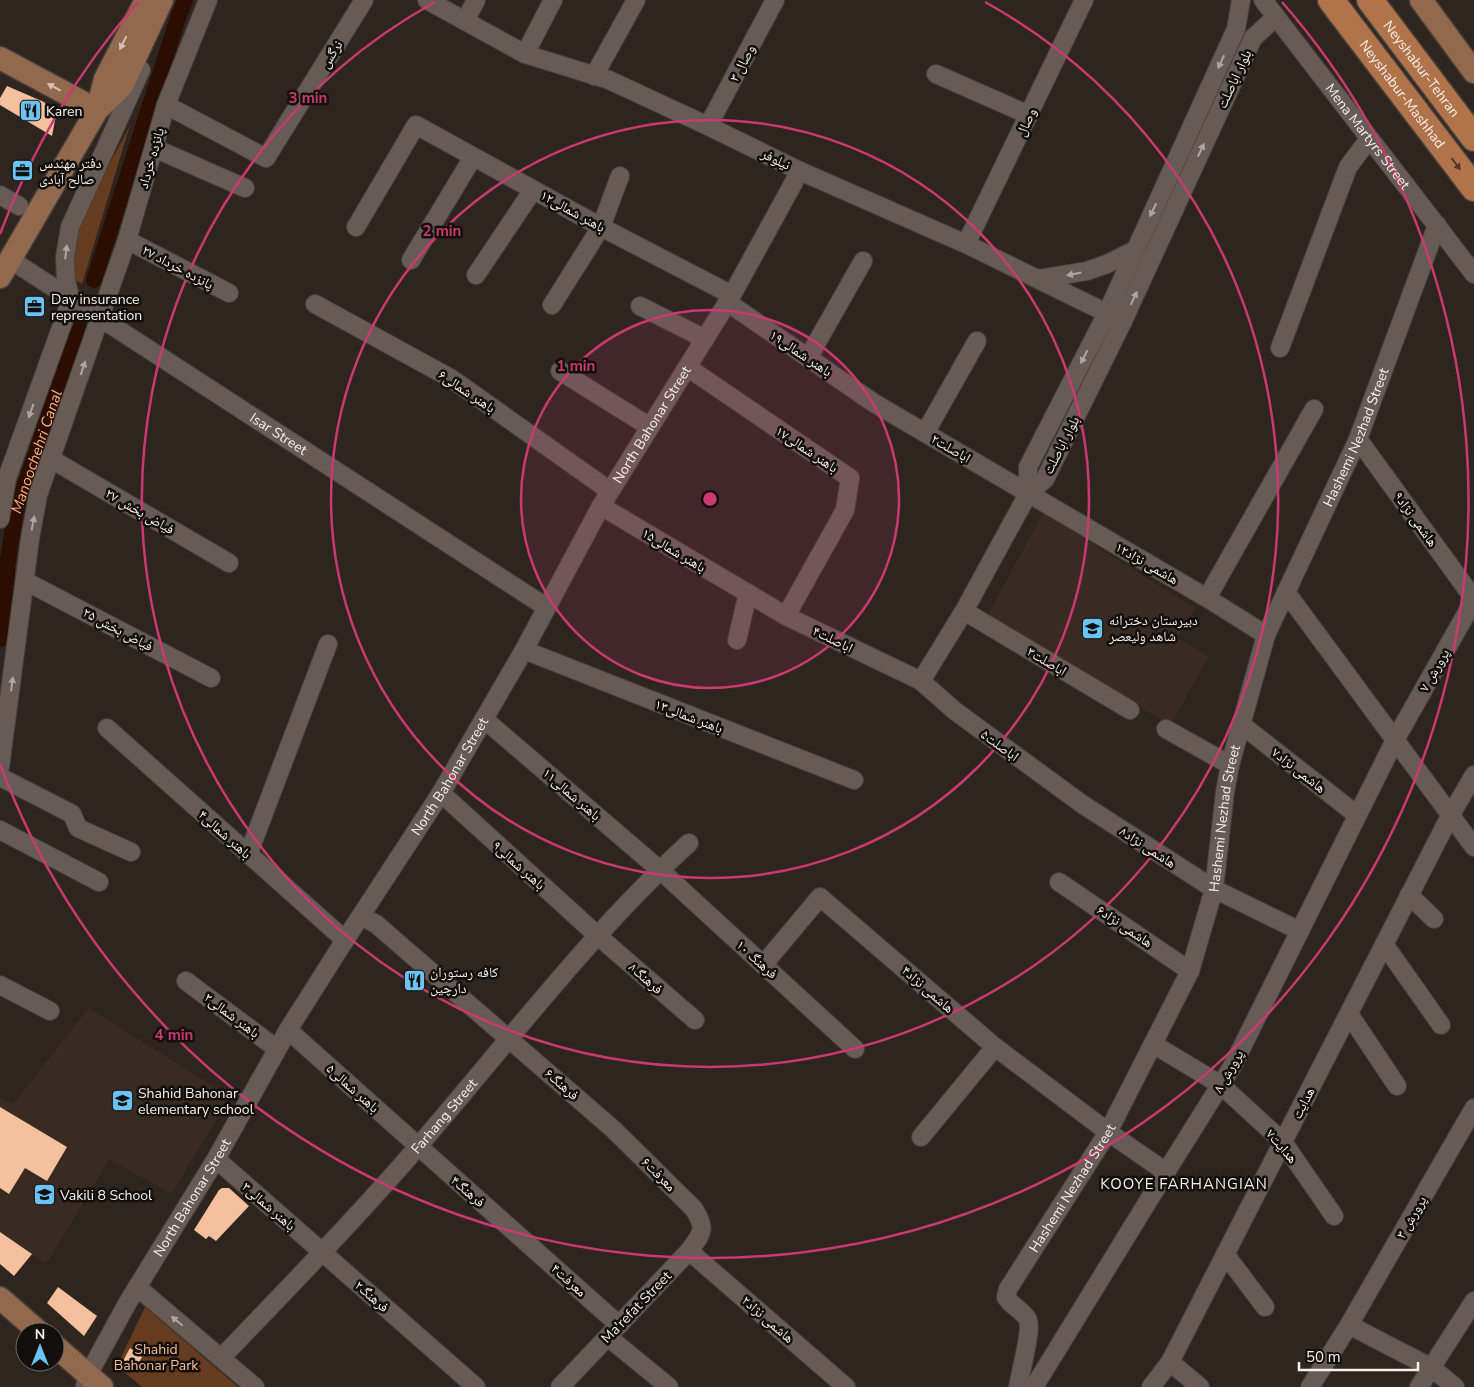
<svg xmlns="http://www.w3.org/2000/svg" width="1474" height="1387" viewBox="0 0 1474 1387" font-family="'Nunito Sans','Noto Naskh Arabic',sans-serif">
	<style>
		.built { fill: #392b21 }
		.green { fill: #653c1f }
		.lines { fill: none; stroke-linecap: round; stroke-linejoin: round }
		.canal { stroke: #2c0e00; stroke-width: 16 }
		.building { fill: #f5c09e }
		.minor-casing { stroke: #48403b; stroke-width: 20 }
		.major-casing { stroke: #48403b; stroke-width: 25 }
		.highway-casing { stroke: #48403b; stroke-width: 29 }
		.minor { stroke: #665b55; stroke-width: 18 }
		.major { stroke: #93694e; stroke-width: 22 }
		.highway { stroke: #b1734a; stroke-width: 26 }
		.oneway { fill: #d4c1b5 }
		.oneway2 { fill: #aea6a1 }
		.oneway3 { fill: #523725 }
		.ring { fill: none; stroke: #ca3971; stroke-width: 2.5 }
		.labels { text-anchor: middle; stroke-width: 5; stroke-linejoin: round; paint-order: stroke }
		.street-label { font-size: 14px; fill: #f7f1ed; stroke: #130f0c }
		.poi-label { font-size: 14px; fill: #f7f1ed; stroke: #130f0c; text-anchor: start }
		.park-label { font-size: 14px; fill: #f7bc97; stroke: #130f0c }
		.water-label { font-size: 15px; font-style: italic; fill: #feb585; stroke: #130f0c }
		.neighbourhood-label { font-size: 15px; letter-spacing: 1px; fill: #f7f1ed; stroke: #130f0c }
		.centre { fill: #ca3971; stroke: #130f0c; stroke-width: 2.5 }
		.ring-label { font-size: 15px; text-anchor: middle; font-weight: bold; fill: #ca3971; stroke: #130f0c; stroke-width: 5; stroke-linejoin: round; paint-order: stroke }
	</style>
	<rect width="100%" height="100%" fill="#2e251f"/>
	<path class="built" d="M 1043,513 L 1195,608 L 1177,638 L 1209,657 L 1170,725 L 986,618 Z
		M 89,1008 L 230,1097 L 171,1194 L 109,1159 L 46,1264 L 0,1232 L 0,1097 L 13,1104 Z"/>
	<path class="green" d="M 130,125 L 82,284 L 72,278 C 72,266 70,251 74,240 C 85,199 112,163 130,125 Z
		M 145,1307 L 238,1387 L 142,1387 L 117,1366 Z"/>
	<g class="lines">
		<g class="canal">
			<path d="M 94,280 L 179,15 L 185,0"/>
			<path id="s1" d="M 0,639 L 7,592 L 7,566 L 15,515 L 79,327"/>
		</g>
	</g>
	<path class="building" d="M 7,86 L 44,102 L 49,108 L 55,120 L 52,136 L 0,105 L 0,98 Z
		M 0,1107 L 67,1147 L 47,1181 L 25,1168 L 9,1194 L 0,1188 Z
		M 222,1188 L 229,1188 L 249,1206 L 216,1241 L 209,1236 L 206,1239 L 194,1230 L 219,1190 Z
		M 0,1232 L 32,1254 L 14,1276 L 0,1264 Z
		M 58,1287 L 97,1316 L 84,1336 L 47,1303 Z
		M 130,1348 L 142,1357 L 135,1370 L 123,1361 Z"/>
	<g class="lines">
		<defs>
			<g id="minor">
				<path d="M 427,0 L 525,54 L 609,80 L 708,126 L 800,171 L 966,244 L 1123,321"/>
				<path id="s2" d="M 1263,0 L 1474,274"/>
				<path d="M 465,21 L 476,0"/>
				<path d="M 525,54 L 553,0"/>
				<path d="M 936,74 L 1029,115"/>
				<path d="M 594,76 L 636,0"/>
				<path d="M 166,105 L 266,158 L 364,0"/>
				<path d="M 708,126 L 775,0"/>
				<path d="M 154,148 L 245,188"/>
				<path d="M 0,195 L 19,206"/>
				<path d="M 356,227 L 416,125 L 601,227 L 732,295"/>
				<path d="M 127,240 L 229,293"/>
				<path d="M 966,244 L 1084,0"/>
				<path id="s3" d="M 11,260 L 546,607"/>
				<path d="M 411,260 L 473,157"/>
				<path d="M 476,275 L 533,190"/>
				<path d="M 1038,279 L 1087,271 L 1107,264 L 1135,250"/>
				<path d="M 727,302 L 874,403 L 1207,598 L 1266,635"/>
				<path d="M 315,304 L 452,379 L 610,491"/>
				<path d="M 552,305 L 601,227 L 620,176"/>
				<path d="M 640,306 L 705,339"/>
				<path d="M 1280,348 L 1348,167 L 1369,139"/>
				<path d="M 808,358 L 863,261"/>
				<path d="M 687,367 L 850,478 L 845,510 L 786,616"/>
				<path d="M 560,371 L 650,427"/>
				<path d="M 925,433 L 977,341"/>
				<path d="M 1358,439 L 1474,599"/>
				<path d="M 51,459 L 229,563"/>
				<path d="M 1028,494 L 1028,467 L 1107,313 L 1236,29 L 1241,0"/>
				<path d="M 601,506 L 786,616 L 921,681 L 955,711 L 1082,804 L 1214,889 L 1300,931"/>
				<path d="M 0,519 L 7,478 L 71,300 L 66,281 L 65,257 L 70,227 L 141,70"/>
				<path d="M 25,581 L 211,678"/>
				<path d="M 1286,592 L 1474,847"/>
				<path d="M 1207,598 L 1314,409"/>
				<path d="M 964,611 L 1130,710"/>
				<path d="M 737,640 L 748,593"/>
				<path d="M 524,650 L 854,780"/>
				<path d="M 921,681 L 964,611 L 1028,494 L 1045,479 L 1123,321 L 1253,38 L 1276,17"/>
				<path d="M 484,719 L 660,870 L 855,1049"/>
				<path d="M 1242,725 L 1357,815"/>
				<path d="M 107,728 L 345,940"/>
				<path d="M 1166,729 L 1230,765"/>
				<path d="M 0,767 L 30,539 L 38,495 L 127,240 L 166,105 L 208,0"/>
				<path d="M 0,777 L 72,814 L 78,828 L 131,852"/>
				<path d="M 441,793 L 598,936 L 695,1020"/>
				<path d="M 0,830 L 99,882"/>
				<path d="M 248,855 L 328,644"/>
				<path d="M 1059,882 L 1190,971"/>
				<path d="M 1409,895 L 1434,919"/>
				<path d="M 361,916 L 376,924 L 613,1129 L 694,1209 C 707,1230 702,1233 689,1251 L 560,1387"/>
				<path d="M 1384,944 L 1441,1025"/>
				<path d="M 763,965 L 820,897 L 995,1047 L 1108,1132 L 1166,1172"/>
				<path d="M 186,981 L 277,1049"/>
				<path d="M 0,985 L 50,1011"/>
				<path d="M 1349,1014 L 1397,1086"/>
				<path d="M 288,1030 L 619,1325"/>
				<path d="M 1153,1044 L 1221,1085 L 1283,1142 L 1334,1216"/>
				<path d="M 921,1137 L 995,1047"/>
				<path d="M 216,1159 L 476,1387"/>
				<path d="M 689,1251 L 846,1387"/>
				<path d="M 1225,1254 L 1265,1307"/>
				<path d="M 137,1287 L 255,1387"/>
				<path d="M 1349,1325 L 1432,1368 L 1455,1387"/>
				<path d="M 608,1337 L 669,1387"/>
				<path id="s4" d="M 221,1358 C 295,1281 370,1204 439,1122 C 520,1027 597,927 689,843"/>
				<path d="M 1170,1362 L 1200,1387"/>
				<path id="s5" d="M 85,1387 L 88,1375 L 128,1302 L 216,1159 L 288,1030 L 345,940 L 441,793 L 524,650 L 601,506 L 732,295 L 800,171"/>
				<path id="s6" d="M 1018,1387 C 1020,1373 1032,1331 1028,1320 C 1024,1311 1012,1307 1006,1297 L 1008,1289 L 1108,1132 L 1190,971 L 1214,889 L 1225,792 L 1230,765 L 1266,635 L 1358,439 L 1437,225"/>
				<path d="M 1034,1387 L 1166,1172 L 1233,1065 L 1395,740 L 1474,600"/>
				<path d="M 1151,1387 L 1170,1362 L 1450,816 L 1474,775"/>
				<path d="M 1310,1387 L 1349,1325 L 1474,1108"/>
				<path d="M 1419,1387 L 1474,1301"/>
			</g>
			<path id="major" d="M 1421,0 L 1474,72
				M 0,58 L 97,110
				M 97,110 L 105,79 L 146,0
				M 0,277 L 97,110 L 122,86 L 162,0
				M 0,1298 L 39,1332
				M 55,1346 L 102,1387"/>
			<g id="highway">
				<path id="s7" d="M 1331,0 L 1474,188"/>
				<path id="s8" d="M 1370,0 L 1474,138"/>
			</g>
		</defs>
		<use href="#minor" class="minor-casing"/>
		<use href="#major" class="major-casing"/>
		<use href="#highway" class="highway-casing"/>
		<use href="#minor" class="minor"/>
		<use href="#major" class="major"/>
		<use href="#highway" class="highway"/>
	</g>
	<defs><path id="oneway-solid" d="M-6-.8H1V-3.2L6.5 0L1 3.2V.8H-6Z" transform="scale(1.25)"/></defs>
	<g class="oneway">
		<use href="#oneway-solid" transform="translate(123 43) rotate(117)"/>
		<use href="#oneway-solid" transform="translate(54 87) rotate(-152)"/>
	</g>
	<g class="oneway2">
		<use href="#oneway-solid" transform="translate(1221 62) rotate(115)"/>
		<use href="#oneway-solid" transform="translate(1201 150) rotate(-65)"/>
		<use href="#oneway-solid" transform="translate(1153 210) rotate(115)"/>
		<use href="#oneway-solid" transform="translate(66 252) rotate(-83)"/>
		<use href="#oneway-solid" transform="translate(1074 274) rotate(169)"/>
		<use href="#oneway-solid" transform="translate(1134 298) rotate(-65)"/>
		<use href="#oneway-solid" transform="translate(1084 357) rotate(117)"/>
		<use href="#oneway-solid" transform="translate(83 368) rotate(-72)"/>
		<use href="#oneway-solid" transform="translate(31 411) rotate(110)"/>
		<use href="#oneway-solid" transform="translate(33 523) rotate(-79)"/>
		<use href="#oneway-solid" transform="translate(12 684) rotate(-83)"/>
		<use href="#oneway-solid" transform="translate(177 1321) rotate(-140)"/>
	</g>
	<use class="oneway3" href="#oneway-solid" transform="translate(1456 164) rotate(53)"/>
	<circle cx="710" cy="499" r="189" fill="#ca3971" fill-opacity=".12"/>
	<g class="ring">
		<circle cx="710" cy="499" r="189"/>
		<circle cx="710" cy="499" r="379"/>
		<path d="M985 2A568 568 0 1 1 435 2"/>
		<path d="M0 234A758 758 0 0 1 138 2M1282 2A758 758 0 1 1 0 764"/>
	</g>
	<defs>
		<symbol id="restaurant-square" viewBox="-11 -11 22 22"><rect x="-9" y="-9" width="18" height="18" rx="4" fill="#6bc3f2" stroke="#130f0c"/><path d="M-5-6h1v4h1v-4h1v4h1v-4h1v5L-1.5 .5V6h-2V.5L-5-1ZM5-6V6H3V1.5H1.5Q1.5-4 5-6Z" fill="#111"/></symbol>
		<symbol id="office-square" viewBox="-11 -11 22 22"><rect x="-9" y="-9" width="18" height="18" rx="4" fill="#6bc3f2" stroke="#130f0c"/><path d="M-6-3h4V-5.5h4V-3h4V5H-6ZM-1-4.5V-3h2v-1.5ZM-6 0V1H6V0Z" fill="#111"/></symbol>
		<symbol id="school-square" viewBox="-11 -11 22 22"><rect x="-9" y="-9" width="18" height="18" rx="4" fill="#6bc3f2" stroke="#130f0c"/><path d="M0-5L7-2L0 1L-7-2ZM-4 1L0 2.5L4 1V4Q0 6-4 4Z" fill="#111"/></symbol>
	</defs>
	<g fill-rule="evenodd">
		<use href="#restaurant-square" x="18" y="98" width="25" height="25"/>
		<use href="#office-square" x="10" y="158" width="25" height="25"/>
		<use href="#office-square" x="22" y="294" width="25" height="25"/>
		<use href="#school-square" x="1080" y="616" width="25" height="25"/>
		<use href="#restaurant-square" x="402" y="968" width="25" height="25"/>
		<use href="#school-square" x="110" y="1088" width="25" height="25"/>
		<use href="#school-square" x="32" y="1182" width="25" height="25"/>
	</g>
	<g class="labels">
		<g class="street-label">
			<text transform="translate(331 54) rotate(-58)" y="5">نرگس</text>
			<text transform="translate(742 63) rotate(-62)" y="5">وصال ۳</text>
			<text dy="5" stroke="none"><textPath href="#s8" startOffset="86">Neyshabur-Tehran</textPath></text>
			<text transform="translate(1234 79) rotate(-65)" y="5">بلوار اباصلت</text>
			<text dy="5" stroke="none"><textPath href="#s7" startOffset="118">Neyshabur-Mashhad</textPath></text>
			<text transform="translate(1026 122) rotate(-64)" y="5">وصال</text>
			<text dy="5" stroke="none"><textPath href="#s2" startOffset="172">Mena Martyrs Street</textPath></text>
			<text transform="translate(151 158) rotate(-74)" y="5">پانزده خرداد</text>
			<text transform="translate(776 159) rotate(26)" y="5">نیلوفر</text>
			<text transform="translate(573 211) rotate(29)" y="5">باهنر شمالی۱۲</text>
			<text transform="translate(178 267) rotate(28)" y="5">پانزده خرداد ۲۷</text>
			<text transform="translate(801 353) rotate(34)" y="5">باهنر شمالی۱۹</text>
			<text transform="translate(467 391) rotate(34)" y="5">باهنر شمالی۶</text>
			<text dy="5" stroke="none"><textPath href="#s5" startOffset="1118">North Bahonar Street</textPath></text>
			<text dy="5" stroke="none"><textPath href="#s3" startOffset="319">Isar Street</textPath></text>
			<text dy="5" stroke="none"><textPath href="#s6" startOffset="1038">Hashemi Nezhad Street</textPath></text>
			<text transform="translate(1061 445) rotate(-63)" y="5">بلوار اباصلت</text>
			<text transform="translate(951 448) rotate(30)" y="5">اباصلت۲</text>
			<text transform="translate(807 449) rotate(34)" y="5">باهنر شمالی۱۷</text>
			<text transform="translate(140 511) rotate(30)" y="5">فیاض بخش ۲۷</text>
			<text transform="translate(1416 519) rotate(54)" y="5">هاشمی نژاد۹</text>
			<text transform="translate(674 550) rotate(31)" y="5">باهنر شمالی۱۵</text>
			<text transform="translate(1147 563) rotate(30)" y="5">هاشمی نژاد۱۲</text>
			<text transform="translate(118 629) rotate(28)" y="5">فیاض بخش ۲۵</text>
			<text transform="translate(833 639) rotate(26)" y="5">اباصلت۴</text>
			<text transform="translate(1047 661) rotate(31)" y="5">اباصلت۳</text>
			<text transform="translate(1434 670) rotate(-60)" y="5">پرورش ۷</text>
			<text transform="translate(689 716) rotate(21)" y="5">باهنر شمالی۱۳</text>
			<text transform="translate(1000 745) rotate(36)" y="5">اباصلت۵</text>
			<text transform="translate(1299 770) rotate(38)" y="5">هاشمی نژاد۷</text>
			<text dy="5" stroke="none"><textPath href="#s5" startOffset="712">North Bahonar Street</textPath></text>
			<text transform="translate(572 794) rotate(41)" y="5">باهنر شمالی۱۱</text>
			<text dy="5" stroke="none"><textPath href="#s6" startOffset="632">Hashemi Nezhad Street</textPath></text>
			<text transform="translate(225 834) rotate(42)" y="5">باهنر شمالی۴</text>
			<text transform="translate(1148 847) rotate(33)" y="5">هاشمی نژاد۸</text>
			<text transform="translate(519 865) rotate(42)" y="5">باهنر شمالی۹</text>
			<text transform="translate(1125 926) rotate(34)" y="5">هاشمی نژاد۶</text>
			<text transform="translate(757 959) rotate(42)" y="5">فرهنگ ۱۰</text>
			<text transform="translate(646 978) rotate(41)" y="5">فرهنگ۸</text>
			<text transform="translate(928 989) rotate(41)" y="5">هاشمی نژاد۴</text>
			<text transform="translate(232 1015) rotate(37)" y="5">باهنر شمالی۲</text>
			<text transform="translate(1228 1071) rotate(-60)" y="5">پرورش ۸</text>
			<text transform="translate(562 1084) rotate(41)" y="5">فرهنگ۶</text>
			<text transform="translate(353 1088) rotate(42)" y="5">باهنر شمالی۵</text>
			<text transform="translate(1303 1103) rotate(-63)" y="5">هدایت</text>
			<text dy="5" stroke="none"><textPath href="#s4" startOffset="329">Farhang Street</textPath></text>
			<text transform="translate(1282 1146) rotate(49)" y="5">هدایت۷</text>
			<text transform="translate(659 1174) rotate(45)" y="5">معرفت۶</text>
			<text dy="5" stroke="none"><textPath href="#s6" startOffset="228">Hashemi Nezhad Street</textPath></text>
			<text transform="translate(468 1191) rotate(41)" y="5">فرهنگ۴</text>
			<text dy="5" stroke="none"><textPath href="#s5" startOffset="218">North Bahonar Street</textPath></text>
			<text transform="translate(269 1206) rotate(41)" y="5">باهنر شمالی۳</text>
			<text transform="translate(1411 1217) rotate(-60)" y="5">پرورش ۳</text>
			<text transform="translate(569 1280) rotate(42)" y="5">معرفت۴</text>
			<text transform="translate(372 1296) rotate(41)" y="5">فرهنگ۲</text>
			<text transform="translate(636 1307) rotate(-46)" y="5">Ma'refat Street</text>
			<text transform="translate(768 1319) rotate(41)" y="5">هاشمی نژاد۲</text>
		</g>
		<g class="poi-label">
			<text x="46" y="116">Karen</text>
			<text x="39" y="168">دفتر مهندس<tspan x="39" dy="16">صالح آبادی</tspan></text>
			<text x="51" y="304">Day insurance<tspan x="51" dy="16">representation</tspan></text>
			<text x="1109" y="625">دبیرستان دخترانه<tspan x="1109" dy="16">شاهد ولیعصر</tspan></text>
			<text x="430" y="977">کافه رستوران<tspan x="430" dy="16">دارچین</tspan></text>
			<text x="138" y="1098">Shahid Bahonar<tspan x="138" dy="16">elementary school</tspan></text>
			<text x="60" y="1200">Vakili 8 School</text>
		</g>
		<g class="park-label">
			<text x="156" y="1354">Shahid<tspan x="156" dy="16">Bahonar Park</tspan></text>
		</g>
		<g class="water-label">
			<text dy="5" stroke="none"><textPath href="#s1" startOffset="192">Manoochehri Canal</textPath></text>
		</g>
		<g class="neighbourhood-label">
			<text x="1184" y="1189">KOOYE FARHANGIAN</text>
		</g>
	</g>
	<circle cx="710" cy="499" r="8" class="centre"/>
	<g class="ring-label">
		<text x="308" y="103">3 min</text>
		<text x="442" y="236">2 min</text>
		<text x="576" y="371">1 min</text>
		<text x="174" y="1040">4 min</text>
	</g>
	<g transform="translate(40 1347)"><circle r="24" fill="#130f0c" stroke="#6e6966"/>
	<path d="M0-4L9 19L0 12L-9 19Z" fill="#6bc3f2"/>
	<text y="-8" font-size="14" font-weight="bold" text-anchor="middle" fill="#f7f1ed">N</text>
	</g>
	<path d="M1299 1362v8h119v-8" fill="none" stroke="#f7f1ed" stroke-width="2.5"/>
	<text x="1306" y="1362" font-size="15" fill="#f7f1ed" stroke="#130f0c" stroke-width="4" paint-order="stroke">50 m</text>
</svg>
